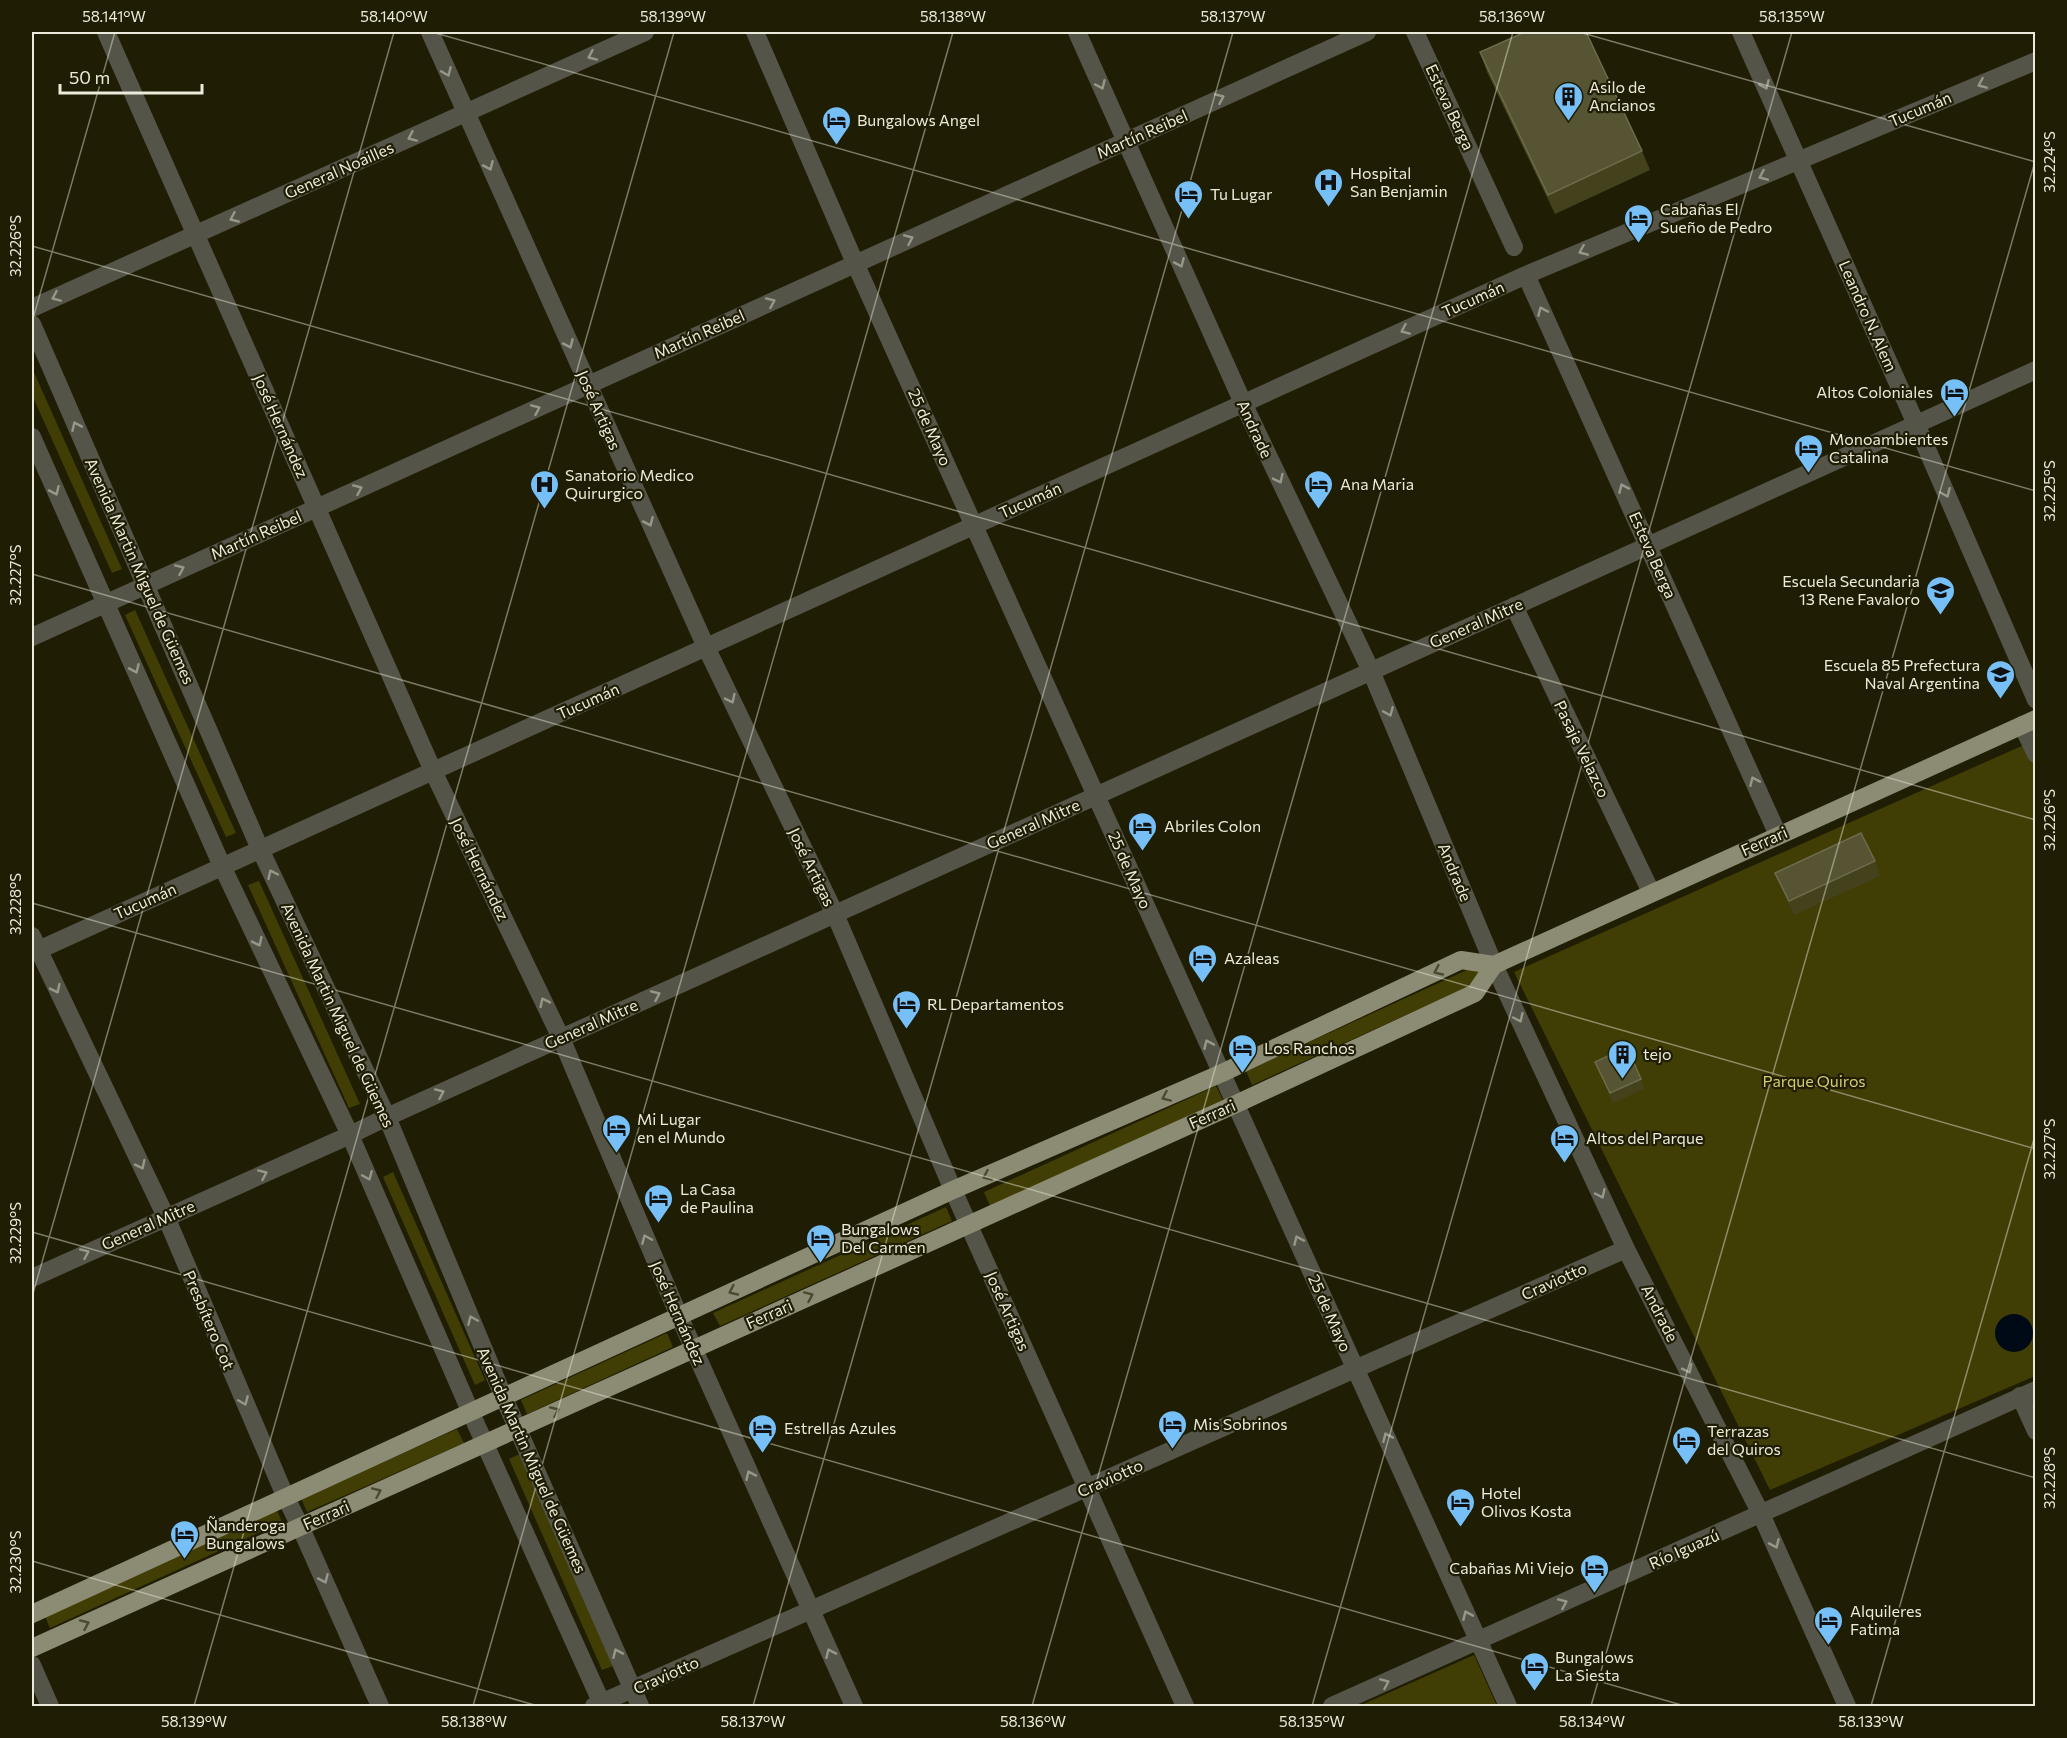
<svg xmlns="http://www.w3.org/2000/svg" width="2067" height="1738" viewBox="0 0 2067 1738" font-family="Commissioner,sans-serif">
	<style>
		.green { fill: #413e05 }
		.water { fill: #000a16 }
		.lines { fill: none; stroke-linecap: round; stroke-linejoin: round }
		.minor { stroke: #545448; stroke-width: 18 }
		.major { stroke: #8c8b73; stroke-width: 18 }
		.wall { fill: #44421d }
		.building { fill: #565432; stroke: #6d6b4c; stroke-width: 1.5 }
		.oneway { stroke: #98988a }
		.oneway2 { stroke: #4b4930 }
		.ticks { fill: none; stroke: #ebeadb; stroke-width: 1.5; stroke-opacity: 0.45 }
		.labels { text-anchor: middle; stroke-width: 4.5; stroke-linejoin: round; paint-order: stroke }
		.poi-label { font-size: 16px; fill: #ebeadb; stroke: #1f1d04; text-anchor: start }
		.street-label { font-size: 16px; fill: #ebeadb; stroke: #1f1d04 }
		.park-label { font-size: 16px; fill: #d3cd6a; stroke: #1f1d04 }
		.neatline { fill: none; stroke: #ebeadb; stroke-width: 2 }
		.ticks-label { font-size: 15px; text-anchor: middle; fill: #ebeadb }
	</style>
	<rect width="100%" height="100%" fill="#1f1d04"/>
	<path class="green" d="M 32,368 L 122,569 L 112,573 L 32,395 Z
		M 135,610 L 236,833 L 226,837 L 125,615 Z
		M 2035,740 L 2035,1376 L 1770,1490 L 1514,972 Z
		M 259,881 L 360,1104 L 349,1108 L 248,885 Z
		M 1478,965 L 1485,979 L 1252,1085 L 1246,1071 Z
		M 1216,1086 L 1223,1100 L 990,1206 L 984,1192 Z
		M 393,1172 L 485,1380 L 475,1385 L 383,1177 Z
		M 946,1207 L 952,1221 L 720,1326 L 713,1313 Z
		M 667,1333 L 673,1347 L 527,1414 L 521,1400 Z
		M 457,1429 L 464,1443 L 307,1512 L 301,1498 Z
		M 520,1454 L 613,1666 L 602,1670 L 509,1459 Z
		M 276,1508 L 282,1522 L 50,1628 L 44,1614 Z
		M 1474,1655 L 1497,1706 L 1359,1706 Z"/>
	<path class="water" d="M1995 1333a19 19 0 1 1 38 0a19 19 0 1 1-38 0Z"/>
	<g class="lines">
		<path class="minor" d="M 106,32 L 433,771 L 561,1038 L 679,1316 L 854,1706
			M 430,32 L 706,647 L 835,914 L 953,1190 L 1185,1706
			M 755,32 L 855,263 L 1508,1706
			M 1077,32 L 1243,403 L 1371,671 L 1494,965 L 1626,1249 L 1761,1514 L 1847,1706
			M 1415,32 L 1514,247
			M 1741,32 L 1916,424 L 2036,700
			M 1526,275 L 1778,835
			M 32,308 L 645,32
			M 32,324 L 260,849 L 387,1117 L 504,1398 L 640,1706
			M 32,437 L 222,866 L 350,1135 L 471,1413 L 603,1706
			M 1514,606 L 1651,892
			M 32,637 L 1367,32
			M 2022,725 L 2036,754
			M 32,936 L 166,1217 L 286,1498 L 300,1526 L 380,1706
			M 32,953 L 1526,275 L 2036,61
			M 32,1278 L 350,1135 L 387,1117 L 2036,370
			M 2020,1396 L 2036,1431
			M 32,1665 L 50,1706
			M 594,1706 L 1626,1249
			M 1332,1706 L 2036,1390"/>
		<path class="major" d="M 32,1614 L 953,1190 L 1222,1073 L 1461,960 L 1494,965
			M 32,1648 L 1236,1104 L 1475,993 L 1494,965 L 2036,719"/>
	</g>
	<path class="wall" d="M 1480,52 L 1642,151 L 1650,170 L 1555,214 L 1487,72 Z
		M 1875,861 L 1880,876 L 1794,915 L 1781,887 L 1775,873 Z
		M 1595,1062 L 1641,1079 L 1644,1089 L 1613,1103 Z"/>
	<path class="building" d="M 1525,32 L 1586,32 L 1642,151 L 1548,195 L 1480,52 Z
		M 1861,833 L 1875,861 L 1789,901 L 1775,873 Z
		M 1627,1047 L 1641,1079 L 1610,1093 L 1595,1062 Z"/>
	<defs><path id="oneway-chevron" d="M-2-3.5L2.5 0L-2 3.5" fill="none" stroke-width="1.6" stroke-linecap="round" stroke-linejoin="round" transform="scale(1.5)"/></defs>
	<g class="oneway">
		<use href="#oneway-chevron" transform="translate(592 56) rotate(156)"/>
		<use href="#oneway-chevron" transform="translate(447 72) rotate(67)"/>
		<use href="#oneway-chevron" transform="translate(1982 84) rotate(157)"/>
		<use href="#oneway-chevron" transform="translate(1101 85) rotate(66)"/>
		<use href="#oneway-chevron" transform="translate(1765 85) rotate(66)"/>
		<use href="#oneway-chevron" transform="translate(1220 98) rotate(-24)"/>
		<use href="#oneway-chevron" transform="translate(412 137) rotate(156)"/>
		<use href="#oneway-chevron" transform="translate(489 166) rotate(66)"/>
		<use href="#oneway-chevron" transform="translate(1763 176) rotate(157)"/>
		<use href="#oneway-chevron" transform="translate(234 218) rotate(156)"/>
		<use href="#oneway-chevron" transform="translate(909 239) rotate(-24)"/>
		<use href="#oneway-chevron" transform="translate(1583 251) rotate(157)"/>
		<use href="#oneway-chevron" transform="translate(1180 263) rotate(66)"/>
		<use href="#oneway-chevron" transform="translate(56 297) rotate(156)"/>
		<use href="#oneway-chevron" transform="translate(771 302) rotate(-24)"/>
		<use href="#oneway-chevron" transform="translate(1542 311) rotate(-114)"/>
		<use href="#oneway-chevron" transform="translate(1405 330) rotate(156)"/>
		<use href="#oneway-chevron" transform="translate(569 344) rotate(66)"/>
		<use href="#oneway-chevron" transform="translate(536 409) rotate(-24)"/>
		<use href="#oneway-chevron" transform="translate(76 426) rotate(-114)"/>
		<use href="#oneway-chevron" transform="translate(1279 479) rotate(64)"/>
		<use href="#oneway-chevron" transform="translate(1623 488) rotate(-114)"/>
		<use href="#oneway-chevron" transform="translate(358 489) rotate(-24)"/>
		<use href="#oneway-chevron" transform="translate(55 491) rotate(66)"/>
		<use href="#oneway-chevron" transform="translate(1946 493) rotate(67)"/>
		<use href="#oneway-chevron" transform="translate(649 522) rotate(66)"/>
		<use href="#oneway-chevron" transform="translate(180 569) rotate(-24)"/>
		<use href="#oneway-chevron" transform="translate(135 669) rotate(66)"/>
		<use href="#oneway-chevron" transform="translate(731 699) rotate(64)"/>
		<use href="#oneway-chevron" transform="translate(1389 712) rotate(67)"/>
		<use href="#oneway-chevron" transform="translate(1754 781) rotate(-114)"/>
		<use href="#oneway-chevron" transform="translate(272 874) rotate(-115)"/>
		<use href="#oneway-chevron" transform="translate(258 942) rotate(64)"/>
		<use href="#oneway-chevron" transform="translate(56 989) rotate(64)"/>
		<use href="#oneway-chevron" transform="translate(656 995) rotate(-24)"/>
		<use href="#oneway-chevron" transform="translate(544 1002) rotate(-116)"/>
		<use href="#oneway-chevron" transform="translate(1519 1018) rotate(65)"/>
		<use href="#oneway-chevron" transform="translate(1208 1044) rotate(-114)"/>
		<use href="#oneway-chevron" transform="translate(440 1093) rotate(-24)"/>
		<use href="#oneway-chevron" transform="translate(141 1165) rotate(64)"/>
		<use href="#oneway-chevron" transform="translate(263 1174) rotate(-24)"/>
		<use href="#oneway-chevron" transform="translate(368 1176) rotate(67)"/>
		<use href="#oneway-chevron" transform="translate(1601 1194) rotate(65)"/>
		<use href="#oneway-chevron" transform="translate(646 1239) rotate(-113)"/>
		<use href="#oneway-chevron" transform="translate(1298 1240) rotate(-114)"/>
		<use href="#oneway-chevron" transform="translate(85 1253) rotate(-24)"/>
		<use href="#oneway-chevron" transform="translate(472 1320) rotate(-113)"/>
		<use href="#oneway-chevron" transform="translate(1688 1369) rotate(63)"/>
		<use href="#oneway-chevron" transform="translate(244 1401) rotate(67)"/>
		<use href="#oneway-chevron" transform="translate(1387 1437) rotate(-114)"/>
		<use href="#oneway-chevron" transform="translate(750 1475) rotate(-114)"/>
		<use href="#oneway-chevron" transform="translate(1775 1544) rotate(66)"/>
		<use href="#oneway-chevron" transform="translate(324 1579) rotate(66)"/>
		<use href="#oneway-chevron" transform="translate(1563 1603) rotate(-24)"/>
		<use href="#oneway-chevron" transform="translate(1467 1615) rotate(-114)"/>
		<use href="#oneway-chevron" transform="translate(617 1653) rotate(-114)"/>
		<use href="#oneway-chevron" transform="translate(830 1653) rotate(-114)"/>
		<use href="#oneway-chevron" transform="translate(1385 1683) rotate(-24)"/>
	</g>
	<g class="oneway2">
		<use href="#oneway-chevron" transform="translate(1438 971) rotate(155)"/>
		<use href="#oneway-chevron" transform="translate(1166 1097) rotate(156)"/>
		<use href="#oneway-chevron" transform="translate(987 1176) rotate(156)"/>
		<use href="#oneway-chevron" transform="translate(733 1291) rotate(155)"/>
		<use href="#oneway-chevron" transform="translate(809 1296) rotate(-24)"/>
		<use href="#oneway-chevron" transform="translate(555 1411) rotate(-24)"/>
		<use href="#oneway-chevron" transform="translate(377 1492) rotate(-24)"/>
		<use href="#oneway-chevron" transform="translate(85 1624) rotate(-24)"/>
	</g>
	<path class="ticks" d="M 432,32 L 2036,491M 1579,32 L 2036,162M 32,246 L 2036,820M 32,322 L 115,32M 32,574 L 2036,1149M 32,903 L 2036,1478M 32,1232 L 1685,1706M 32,1297 L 394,32M 32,1561 L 538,1706M 194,1706 L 674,32M 473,1706 L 953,32M 753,1706 L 1233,32M 1032,1706 L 1513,32M 1312,1706 L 1792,32M 1591,1706 L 2036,158M 1871,1706 L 2036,1132"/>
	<defs>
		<symbol id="building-pin" viewBox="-11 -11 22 30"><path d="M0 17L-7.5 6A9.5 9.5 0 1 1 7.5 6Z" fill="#76c0f7" stroke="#1f1d04"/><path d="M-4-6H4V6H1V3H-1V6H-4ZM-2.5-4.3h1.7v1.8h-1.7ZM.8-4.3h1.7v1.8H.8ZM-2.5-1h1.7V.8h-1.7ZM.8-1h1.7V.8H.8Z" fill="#111"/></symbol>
		<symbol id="hotel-pin" viewBox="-11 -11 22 30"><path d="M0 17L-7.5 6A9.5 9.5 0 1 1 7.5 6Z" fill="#76c0f7" stroke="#1f1d04"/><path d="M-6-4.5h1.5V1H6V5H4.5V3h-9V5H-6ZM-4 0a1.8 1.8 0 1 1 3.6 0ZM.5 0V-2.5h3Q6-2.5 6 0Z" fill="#111"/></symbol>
		<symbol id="hospital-pin" viewBox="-11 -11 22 30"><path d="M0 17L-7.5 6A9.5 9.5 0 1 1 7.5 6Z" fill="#76c0f7" stroke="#1f1d04"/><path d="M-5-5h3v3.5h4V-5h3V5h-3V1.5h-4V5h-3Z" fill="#111"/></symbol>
		<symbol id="school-pin" viewBox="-11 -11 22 30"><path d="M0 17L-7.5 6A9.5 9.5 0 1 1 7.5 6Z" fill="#76c0f7" stroke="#1f1d04"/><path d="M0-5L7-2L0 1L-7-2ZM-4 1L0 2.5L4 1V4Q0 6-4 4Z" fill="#111"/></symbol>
	</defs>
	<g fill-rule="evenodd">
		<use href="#building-pin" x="1552" y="80" width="33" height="45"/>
		<use href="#hotel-pin" x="820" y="104" width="33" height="45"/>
		<use href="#hospital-pin" x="1312" y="166" width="33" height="45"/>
		<use href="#hotel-pin" x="1172" y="178" width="33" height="45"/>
		<use href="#hotel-pin" x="1622" y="202" width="33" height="45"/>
		<use href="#hotel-pin" x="1938" y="376" width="33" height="45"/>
		<use href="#hotel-pin" x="1792" y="432" width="33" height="45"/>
		<use href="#hospital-pin" x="528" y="468" width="33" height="45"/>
		<use href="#hotel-pin" x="1302" y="468" width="33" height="45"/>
		<use href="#school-pin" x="1924" y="574" width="33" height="45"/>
		<use href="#school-pin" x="1984" y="658" width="33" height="45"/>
		<use href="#hotel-pin" x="1126" y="810" width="33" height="45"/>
		<use href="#hotel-pin" x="1186" y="942" width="33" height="45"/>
		<use href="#hotel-pin" x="890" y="988" width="33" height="45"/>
		<use href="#hotel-pin" x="1226" y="1032" width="33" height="45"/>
		<use href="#building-pin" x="1606" y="1038" width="33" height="45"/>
		<use href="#hotel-pin" x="600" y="1112" width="33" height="45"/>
		<use href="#hotel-pin" x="1548" y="1122" width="33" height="45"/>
		<use href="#hotel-pin" x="642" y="1182" width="33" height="45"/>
		<use href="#hotel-pin" x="804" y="1222" width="33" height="45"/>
		<use href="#hotel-pin" x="1156" y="1408" width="33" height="45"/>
		<use href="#hotel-pin" x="746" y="1412" width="33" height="45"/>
		<use href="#hotel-pin" x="1670" y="1424" width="33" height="45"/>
		<use href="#hotel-pin" x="1444" y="1486" width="33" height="45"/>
		<use href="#hotel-pin" x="168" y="1518" width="33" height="45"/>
		<use href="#hotel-pin" x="1578" y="1552" width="33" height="45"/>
		<use href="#hotel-pin" x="1812" y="1604" width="33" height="45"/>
		<use href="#hotel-pin" x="1518" y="1650" width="33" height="45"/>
	</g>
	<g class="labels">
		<g class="poi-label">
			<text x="1589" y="93">Asilo de<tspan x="1589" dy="18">Ancianos</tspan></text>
			<text x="857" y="126">Bungalows Angel</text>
			<text x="1350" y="179">Hospital<tspan x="1350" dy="18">San Benjamin</tspan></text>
			<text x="1210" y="200">Tu Lugar</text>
			<text x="1660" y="215">Cabañas El<tspan x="1660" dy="18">Sueño de Pedro</tspan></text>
			<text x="1933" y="398" text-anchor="end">Altos Coloniales</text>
			<text x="1829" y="445">Monoambientes<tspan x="1829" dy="18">Catalina</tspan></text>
			<text x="565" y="481">Sanatorio Medico<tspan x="565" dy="18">Quirurgico</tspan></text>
			<text x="1340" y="490">Ana Maria</text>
			<text x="1920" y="587" text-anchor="end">Escuela Secundaria<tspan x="1920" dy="18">13 Rene Favaloro</tspan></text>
			<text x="1980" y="671" text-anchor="end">Escuela 85 Prefectura<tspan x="1980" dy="18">Naval Argentina</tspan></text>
			<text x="1164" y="832">Abriles Colon</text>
			<text x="1224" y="964">Azaleas</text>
			<text x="927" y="1010">RL Departamentos</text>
			<text x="1264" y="1054">Los Ranchos</text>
			<text x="1643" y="1060">tejo</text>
			<text x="637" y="1125">Mi Lugar<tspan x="637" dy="18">en el Mundo</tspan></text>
			<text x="1586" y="1144">Altos del Parque</text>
			<text x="680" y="1195">La Casa<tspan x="680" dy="18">de Paulina</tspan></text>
			<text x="841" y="1235">Bungalows<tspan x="841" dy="18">Del Carmen</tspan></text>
			<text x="1193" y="1430">Mis Sobrinos</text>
			<text x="784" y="1434">Estrellas Azules</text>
			<text x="1707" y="1437">Terrazas<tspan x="1707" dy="18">del Quiros</tspan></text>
			<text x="1481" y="1499">Hotel<tspan x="1481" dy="18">Olivos Kosta</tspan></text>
			<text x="206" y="1531">Ñanderoga<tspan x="206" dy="18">Bungalows</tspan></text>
			<text x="1574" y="1574" text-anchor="end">Cabañas Mi Viejo</text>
			<text x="1850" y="1617">Alquileres<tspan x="1850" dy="18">Fatima</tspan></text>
			<text x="1555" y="1663">Bungalows<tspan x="1555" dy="18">La Siesta</tspan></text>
		</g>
		<g class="street-label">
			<text transform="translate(1450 107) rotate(65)" y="6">Esteva Berga</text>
			<text transform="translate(1920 109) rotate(-23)" y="6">Tucumán</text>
			<text transform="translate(1142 134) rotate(-24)" y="6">Martín Reibel</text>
			<text transform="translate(339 170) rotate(-24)" y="6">General Noailles</text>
			<text transform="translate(1473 299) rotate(-24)" y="6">Tucumán</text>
			<text transform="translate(1868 316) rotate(66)" y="6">Leandro N. Alem</text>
			<text transform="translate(699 334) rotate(-24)" y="6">Martín Reibel</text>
			<text transform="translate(599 410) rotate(66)" y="6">José Artigas</text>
			<text transform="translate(281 426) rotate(66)" y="6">José Hernández</text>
			<text transform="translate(930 427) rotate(66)" y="6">25 de Mayo</text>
			<text transform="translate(1255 429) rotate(65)" y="6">Andrade</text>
			<text transform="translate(1030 500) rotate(-24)" y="6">Tucumán</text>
			<text transform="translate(256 535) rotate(-24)" y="6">Martín Reibel</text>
			<text transform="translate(1653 555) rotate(66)" y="6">Esteva Berga</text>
			<text transform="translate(140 571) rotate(66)" y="6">Avenida Martin Miguel de Güemes</text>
			<text transform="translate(1476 623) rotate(-24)" y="6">General Mitre</text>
			<text transform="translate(588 701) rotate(-24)" y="6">Tucumán</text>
			<text transform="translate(1582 749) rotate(64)" y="6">Pasaje Velazco</text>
			<text transform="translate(1033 824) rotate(-24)" y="6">General Mitre</text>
			<text transform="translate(1764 841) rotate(-24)" y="6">Ferrari</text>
			<text transform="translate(812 867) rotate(64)" y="6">José Artigas</text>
			<text transform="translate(480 869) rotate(64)" y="6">José Hernández</text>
			<text transform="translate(1130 870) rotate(66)" y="6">25 de Mayo</text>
			<text transform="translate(1455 872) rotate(67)" y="6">Andrade</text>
			<text transform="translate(145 901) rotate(-24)" y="6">Tucumán</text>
			<text transform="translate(338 1015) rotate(65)" y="6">Avenida Martin Miguel de Güemes</text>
			<text transform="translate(591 1024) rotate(-24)" y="6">General Mitre</text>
			<text transform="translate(1212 1114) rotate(-24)" y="6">Ferrari</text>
			<text transform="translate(148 1225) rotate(-24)" y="6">General Mitre</text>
			<text transform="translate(1554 1281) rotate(-24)" y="6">Craviotto</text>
			<text transform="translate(1008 1311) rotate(66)" y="6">José Artigas</text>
			<text transform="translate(678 1313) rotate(66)" y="6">José Hernández</text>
			<text transform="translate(1330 1313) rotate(66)" y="6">25 de Mayo</text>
			<text transform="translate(1660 1313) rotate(63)" y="6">Andrade</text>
			<text transform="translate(769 1314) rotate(-24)" y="6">Ferrari</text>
			<text transform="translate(209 1320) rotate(67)" y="6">Presbítero Cot</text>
			<text transform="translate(532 1460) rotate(66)" y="6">Avenida Martin Miguel de Güemes</text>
			<text transform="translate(1110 1478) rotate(-24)" y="6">Craviotto</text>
			<text transform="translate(326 1515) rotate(-24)" y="6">Ferrari</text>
			<text transform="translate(1684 1549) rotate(-24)" y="6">Río Iguazú</text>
			<text transform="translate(666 1675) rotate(-24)" y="6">Craviotto</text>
		</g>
		<g class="park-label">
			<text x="1814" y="1087">Parque Quiros</text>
		</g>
	</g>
	<rect width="2067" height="1738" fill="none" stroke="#1f1d04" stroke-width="66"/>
	<path d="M60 84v9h142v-9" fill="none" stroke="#ebeadb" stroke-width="3"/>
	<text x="69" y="84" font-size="18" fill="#ebeadb" stroke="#1f1d04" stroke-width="4.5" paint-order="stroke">50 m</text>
	<rect x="33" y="33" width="2001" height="1672" class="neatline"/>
	<g class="ticks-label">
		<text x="114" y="22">58.141°W</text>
		<text x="394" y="22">58.140°W</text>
		<text x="673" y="22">58.139°W</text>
		<text x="953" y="22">58.138°W</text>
		<text x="1233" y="22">58.137°W</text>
		<text x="1512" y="22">58.136°W</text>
		<text x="1792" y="22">58.135°W</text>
		<text transform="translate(2050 162) rotate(-90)" y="5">32.224°S</text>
		<text transform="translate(16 246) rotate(-90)" y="5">32.226°S</text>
		<text transform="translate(2050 491) rotate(-90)" y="5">32.225°S</text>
		<text transform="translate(16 575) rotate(-90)" y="5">32.227°S</text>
		<text transform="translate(2050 820) rotate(-90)" y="5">32.226°S</text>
		<text transform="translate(16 904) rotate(-90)" y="5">32.228°S</text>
		<text transform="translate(2050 1149) rotate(-90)" y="5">32.227°S</text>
		<text transform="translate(16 1233) rotate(-90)" y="5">32.229°S</text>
		<text transform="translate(2050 1478) rotate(-90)" y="5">32.228°S</text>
		<text transform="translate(16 1562) rotate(-90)" y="5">32.230°S</text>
		<text x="194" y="1727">58.139°W</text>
		<text x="474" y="1727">58.138°W</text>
		<text x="753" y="1727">58.137°W</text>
		<text x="1033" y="1727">58.136°W</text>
		<text x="1312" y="1727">58.135°W</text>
		<text x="1592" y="1727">58.134°W</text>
		<text x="1871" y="1727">58.133°W</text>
	</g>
</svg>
